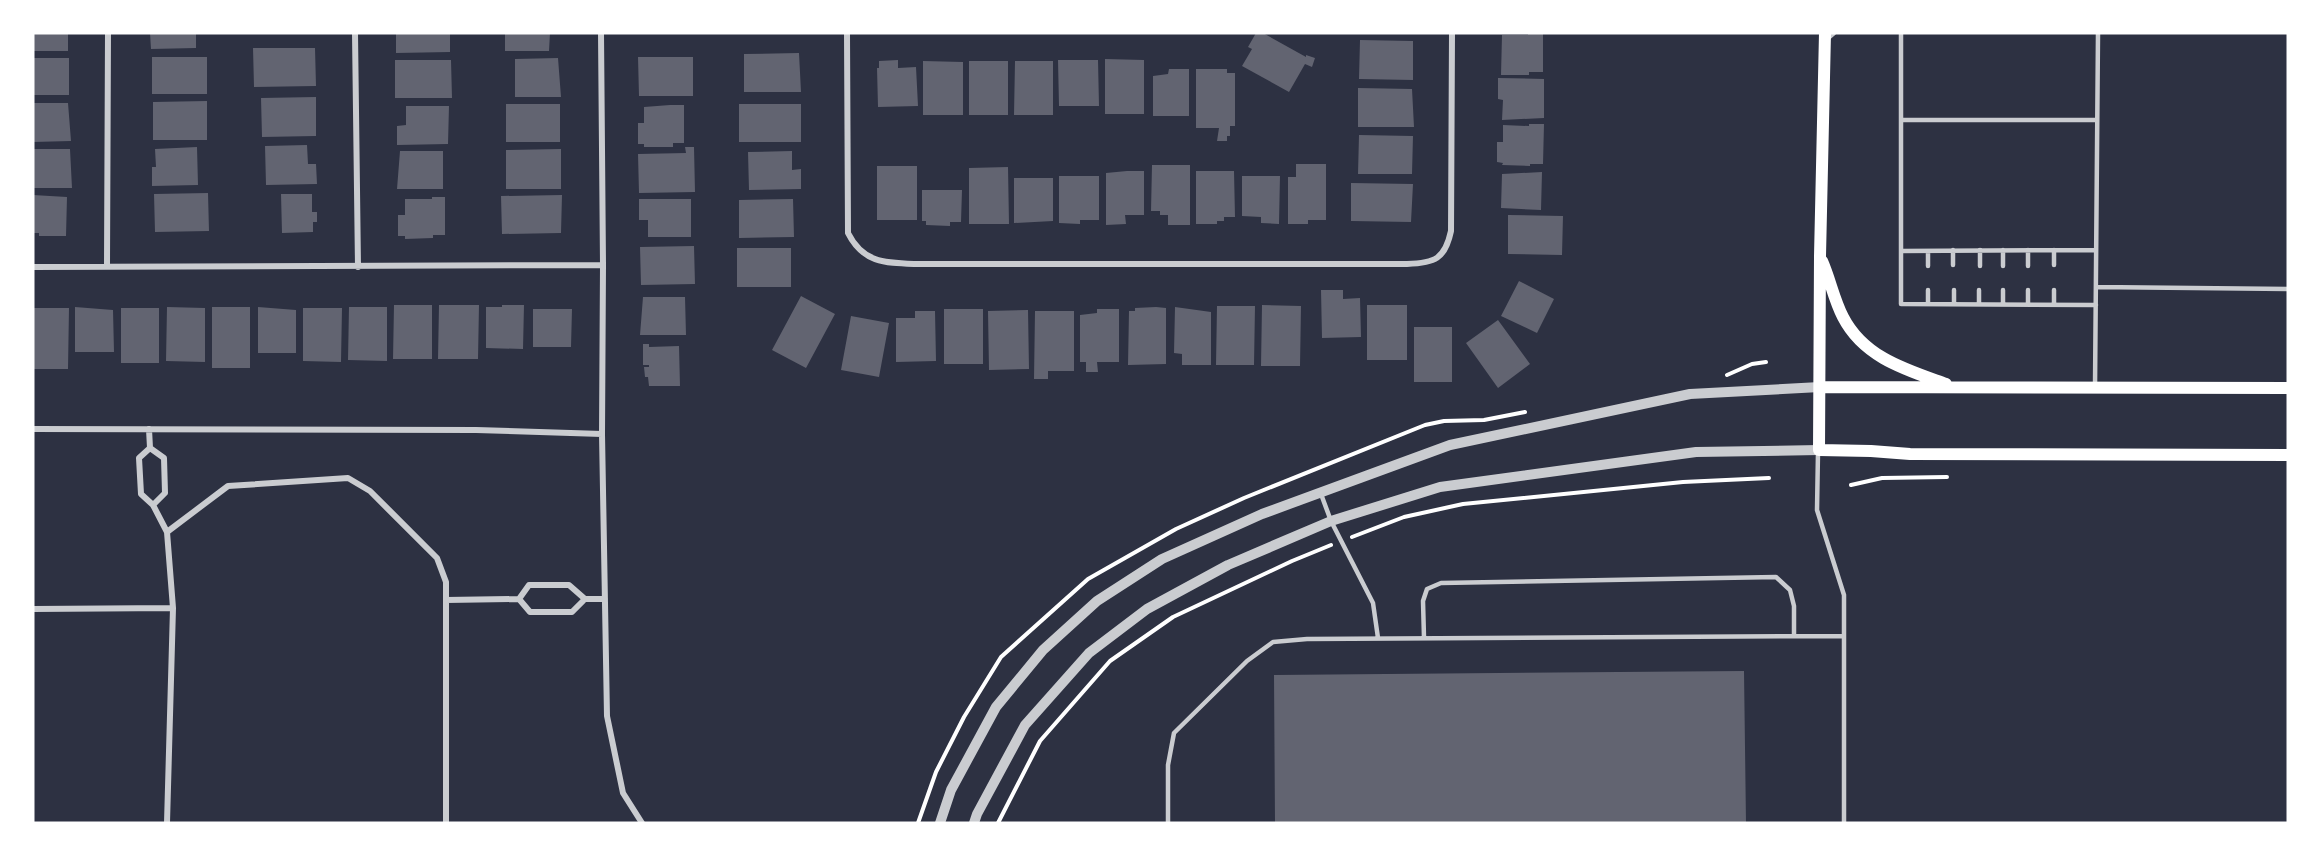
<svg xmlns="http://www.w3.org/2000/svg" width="2321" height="856" viewBox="0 0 2321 856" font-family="'Archivo Narrow',sans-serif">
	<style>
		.building { fill: #626471 }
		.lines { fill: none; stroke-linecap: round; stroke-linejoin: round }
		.path { stroke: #fff; stroke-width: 4 }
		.service { stroke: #caccd0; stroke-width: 4.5 }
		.minor { stroke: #caccd0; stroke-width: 6 }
		.tertiary { stroke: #caccd0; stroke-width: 10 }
		.secondary { stroke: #fff; stroke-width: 12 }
	</style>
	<rect width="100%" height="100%" fill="#2d3142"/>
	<path class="building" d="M 33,33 L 68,33 L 68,51 L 33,51 Z
		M 150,33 L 196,33 L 196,48 L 151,49 Z
		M 396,33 L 450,33 L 450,52 L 396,53 Z
		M 508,33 L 550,33 L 549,51 L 505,51 L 505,34 Z
		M 1256,33 L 1263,33 L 1306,57 L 1306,55 L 1315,58 L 1312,67 L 1305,64 L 1289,92 L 1242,66 L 1252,49 L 1248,47 Z
		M 1528,34 L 1543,34 L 1543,72 L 1529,72 L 1529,75 L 1501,75 L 1502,35 L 1528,35 Z
		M 1360,40 L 1413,41 L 1413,80 L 1359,79 Z
		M 253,48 L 315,48 L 316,86 L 254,87 Z
		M 799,53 L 801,92 L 744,92 L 744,54 Z
		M 152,57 L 207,57 L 207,94 L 152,94 Z
		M 638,57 L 693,57 L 693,96 L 639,96 Z
		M 33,58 L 69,58 L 69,95 L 33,95 Z
		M 558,58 L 561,97 L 515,97 L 515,59 Z
		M 1105,59 L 1144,60 L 1144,114 L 1105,114 Z
		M 395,60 L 451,60 L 452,98 L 395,98 Z
		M 898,60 L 898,68 L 916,67 L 918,106 L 878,107 L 877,68 L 879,68 L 879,61 Z
		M 1058,60 L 1098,60 L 1099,106 L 1059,106 Z
		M 923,61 L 963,62 L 963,115 L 923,115 Z
		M 969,61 L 1008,61 L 1008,115 L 969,115 Z
		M 1015,61 L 1053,61 L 1053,115 L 1014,115 Z
		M 1169,69 L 1189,69 L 1189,116 L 1153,116 L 1153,76 L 1168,74 Z
		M 1196,69 L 1227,69 L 1227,73 L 1235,73 L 1235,126 L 1230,126 L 1230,136 L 1227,136 L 1227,141 L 1217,141 L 1219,128 L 1196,128 Z
		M 1498,78 L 1544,79 L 1544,118 L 1502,120 L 1503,100 L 1498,99 Z
		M 1358,88 L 1412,89 L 1414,127 L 1358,127 Z
		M 316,97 L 316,136 L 262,137 L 261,98 Z
		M 207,101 L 207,140 L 153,140 L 153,102 Z
		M 33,103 L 68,103 L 71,141 L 33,142 Z
		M 506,104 L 560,104 L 560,142 L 506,142 Z
		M 739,104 L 801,104 L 801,142 L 739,142 Z
		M 670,105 L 684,105 L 684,143 L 673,143 L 673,147 L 644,147 L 644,144 L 638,144 L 638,123 L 644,123 L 644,107 Z
		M 406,106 L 449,106 L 448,144 L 397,145 L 397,126 L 406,125 Z
		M 1529,124 L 1544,124 L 1543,164 L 1530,164 L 1530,166 L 1502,165 L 1503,163 L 1497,162 L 1497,142 L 1503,142 L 1503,125 L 1529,126 Z
		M 1359,135 L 1413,136 L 1412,174 L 1358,174 Z
		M 307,145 L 308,164 L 316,164 L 317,184 L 266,185 L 265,146 Z
		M 197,147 L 198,185 L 152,186 L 152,167 L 156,167 L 155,149 Z
		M 685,147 L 694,147 L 695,192 L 639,193 L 638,154 L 686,153 Z
		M 33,149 L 70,149 L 72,188 L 33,188 Z
		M 561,149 L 561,189 L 506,189 L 506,150 Z
		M 400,151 L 443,151 L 443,189 L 397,189 Z
		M 792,151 L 792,170 L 801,169 L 801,189 L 749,190 L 748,152 Z
		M 1296,164 L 1326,164 L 1326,220 L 1308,220 L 1308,224 L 1288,224 L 1288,177 L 1296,177 Z
		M 1152,165 L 1190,165 L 1190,225 L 1168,225 L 1168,215 L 1160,215 L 1160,211 L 1151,211 Z
		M 877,166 L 917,166 L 917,220 L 877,220 Z
		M 1008,167 L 1009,224 L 969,224 L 969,168 Z
		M 1127,171 L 1144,171 L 1144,215 L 1125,215 L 1126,224 L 1106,225 L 1106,173 Z
		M 1196,171 L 1234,171 L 1235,217 L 1224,217 L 1224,221 L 1217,221 L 1217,224 L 1196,224 Z
		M 1542,172 L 1541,210 L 1501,208 L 1502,174 Z
		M 1059,176 L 1099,176 L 1099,220 L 1080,220 L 1080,224 L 1059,223 Z
		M 1242,176 L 1280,176 L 1279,224 L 1261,223 L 1261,217 L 1242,216 Z
		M 1014,178 L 1053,178 L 1053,221 L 1014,223 Z
		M 1351,183 L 1413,184 L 1411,222 L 1351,221 Z
		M 922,190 L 962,190 L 961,222 L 950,222 L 950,226 L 926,225 L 926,221 L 922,221 Z
		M 208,193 L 209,231 L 155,232 L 154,194 Z
		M 281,194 L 312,194 L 312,212 L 317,212 L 317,222 L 313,222 L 313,232 L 282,233 Z
		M 33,195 L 67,197 L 66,236 L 39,236 L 39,233 L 33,233 Z
		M 562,195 L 561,233 L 502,234 L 501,196 Z
		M 432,197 L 445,197 L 445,235 L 433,235 L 433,238 L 405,239 L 405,236 L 398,236 L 398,215 L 405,215 L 405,199 L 432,199 Z
		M 639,199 L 691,199 L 691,237 L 648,237 L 648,220 L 639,220 Z
		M 793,199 L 794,237 L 739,238 L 739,200 Z
		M 1508,215 L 1563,216 L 1562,255 L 1508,254 Z
		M 694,246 L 695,284 L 641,285 L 640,247 Z
		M 737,248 L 791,248 L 791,287 L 737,287 Z
		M 1519,281 L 1554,299 L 1537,333 L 1501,316 Z
		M 1321,290 L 1343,290 L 1343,299 L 1360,298 L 1361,337 L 1322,338 Z
		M 801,296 L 835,314 L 806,368 L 772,350 Z
		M 643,297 L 685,297 L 686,335 L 640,335 Z
		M 394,305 L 432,305 L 432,359 L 393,359 Z
		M 439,305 L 479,305 L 478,359 L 438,359 Z
		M 502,305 L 524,305 L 523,349 L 486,348 L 486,307 L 502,307 Z
		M 1262,305 L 1301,306 L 1300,366 L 1261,366 Z
		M 1367,305 L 1407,305 L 1407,360 L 1367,360 Z
		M 1217,306 L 1255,306 L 1254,365 L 1216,365 Z
		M 75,307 L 113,310 L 114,352 L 75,352 Z
		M 167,307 L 205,308 L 205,362 L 166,361 Z
		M 212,307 L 250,307 L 250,368 L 212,368 Z
		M 258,307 L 296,310 L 296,353 L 258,353 Z
		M 349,307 L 387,307 L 387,361 L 348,360 Z
		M 1156,307 L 1166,308 L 1166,364 L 1128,365 L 1129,311 L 1135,311 L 1135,308 Z
		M 1175,307 L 1211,312 L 1211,365 L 1182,365 L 1182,354 L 1174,353 Z
		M 33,308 L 69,308 L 68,369 L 33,369 Z
		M 121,308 L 159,308 L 159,363 L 121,363 Z
		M 303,308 L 342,308 L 341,362 L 303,361 Z
		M 533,309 L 572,309 L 571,347 L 533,347 Z
		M 944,309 L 983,309 L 983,364 L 944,364 Z
		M 1097,309 L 1119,309 L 1119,362 L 1097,362 L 1098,372 L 1086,372 L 1086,362 L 1080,362 L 1080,315 L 1097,313 Z
		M 1028,310 L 1029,369 L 989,370 L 988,311 Z
		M 915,311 L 935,311 L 936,361 L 896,362 L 896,318 L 915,318 Z
		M 1035,311 L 1074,311 L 1074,371 L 1048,371 L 1048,379 L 1034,379 Z
		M 851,316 L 889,323 L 879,377 L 841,370 Z
		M 1498,320 L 1530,364 L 1498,388 L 1466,343 Z
		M 1414,327 L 1452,327 L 1452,382 L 1414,382 Z
		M 643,344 L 649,344 L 649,347 L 679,346 L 680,386 L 649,386 L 648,377 L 645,377 L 644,367 L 649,367 L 649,365 L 643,365 Z
		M 1744,671 L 1746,823 L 1275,823 L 1274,675 Z"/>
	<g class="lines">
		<path class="path" d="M 1727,375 L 1752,364 L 1766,362
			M 1851,485 L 1882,478 L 1947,477
			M 1352,537 L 1404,517 L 1463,504 L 1683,482 L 1769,478
			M 918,823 L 936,772 L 964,717 L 1001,657 L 1088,579 L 1176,529 L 1244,498 L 1425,425 L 1444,421 L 1484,420 L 1525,412
			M 998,823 L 1040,741 L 1110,661 L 1173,617 L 1292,561 L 1331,545"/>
		<path class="service" d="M 1901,33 L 1901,304 L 2096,305
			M 1827,39 L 1834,33
			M 1901,120 L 2097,120
			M 1953,250 L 1953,265
			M 1980,250 L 1980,266
			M 2003,250 L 2003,266
			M 2028,250 L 2028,266
			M 2054,250 L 2054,265
			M 1901,251 L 2096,250
			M 1928,251 L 1928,266
			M 2096,287 L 2288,289
			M 1928,290 L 1928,304
			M 1954,290 L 1954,304
			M 1979,290 L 1979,304
			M 2003,290 L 2003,304
			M 2028,290 L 2028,304
			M 2054,290 L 2054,304
			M 2095,387 L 2098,33
			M 1818,452 L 1817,510 L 1844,595 L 1844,823
			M 1321,494 L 1331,521 L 1373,603 L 1378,638
			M 1424,638 L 1423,601 L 1427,589 L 1441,583 L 1776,577 L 1790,590 L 1794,606 L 1794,636
			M 1168,823 L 1168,765 L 1174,733 L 1247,661 L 1273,642 L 1307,639 L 1844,636"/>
		<path class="minor" d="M 355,33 L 358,267
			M 601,33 L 603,265 L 602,434 L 607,716 L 623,793 L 642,823
			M 847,33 L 848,233 C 863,263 885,263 916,264 L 1407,264 C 1435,263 1445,259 1451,231 L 1452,33
			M 107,266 L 108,33
			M 33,267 L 603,265
			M 33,429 L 476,430 L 602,434
			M 149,429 L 150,448 L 139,458 L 141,494 L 153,505 L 167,532 L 173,608 L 167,823
			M 150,448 L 164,458 L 165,493 L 153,505
			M 167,532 L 228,486 L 348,478 L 370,491 L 437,558 L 446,582 L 446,823
			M 519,599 L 529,585 L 569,585 L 585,599
			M 446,600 L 519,599 L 530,612 L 572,612 L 585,599 L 605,599
			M 33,609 L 173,608"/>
		<path class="tertiary" d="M 940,823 L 951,790 L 996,707 L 1043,650 L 1097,601 L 1162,559 L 1262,514 L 1450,445 L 1690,394 L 1820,387
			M 974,823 L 977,814 L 1025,725 L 1089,653 L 1147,609 L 1228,565 L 1331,521 L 1440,487 L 1696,452 L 1819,450"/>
		<path class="secondary" d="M 1825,33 L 1820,256 L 1819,450 L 1871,451 L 1910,454 L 2288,455
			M 1822,261 C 1830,279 1834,300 1843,317 C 1864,358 1907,370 1946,384
			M 1820,387 L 2288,388"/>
	</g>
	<rect width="2321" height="856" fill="none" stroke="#ffffff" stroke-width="69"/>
</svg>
